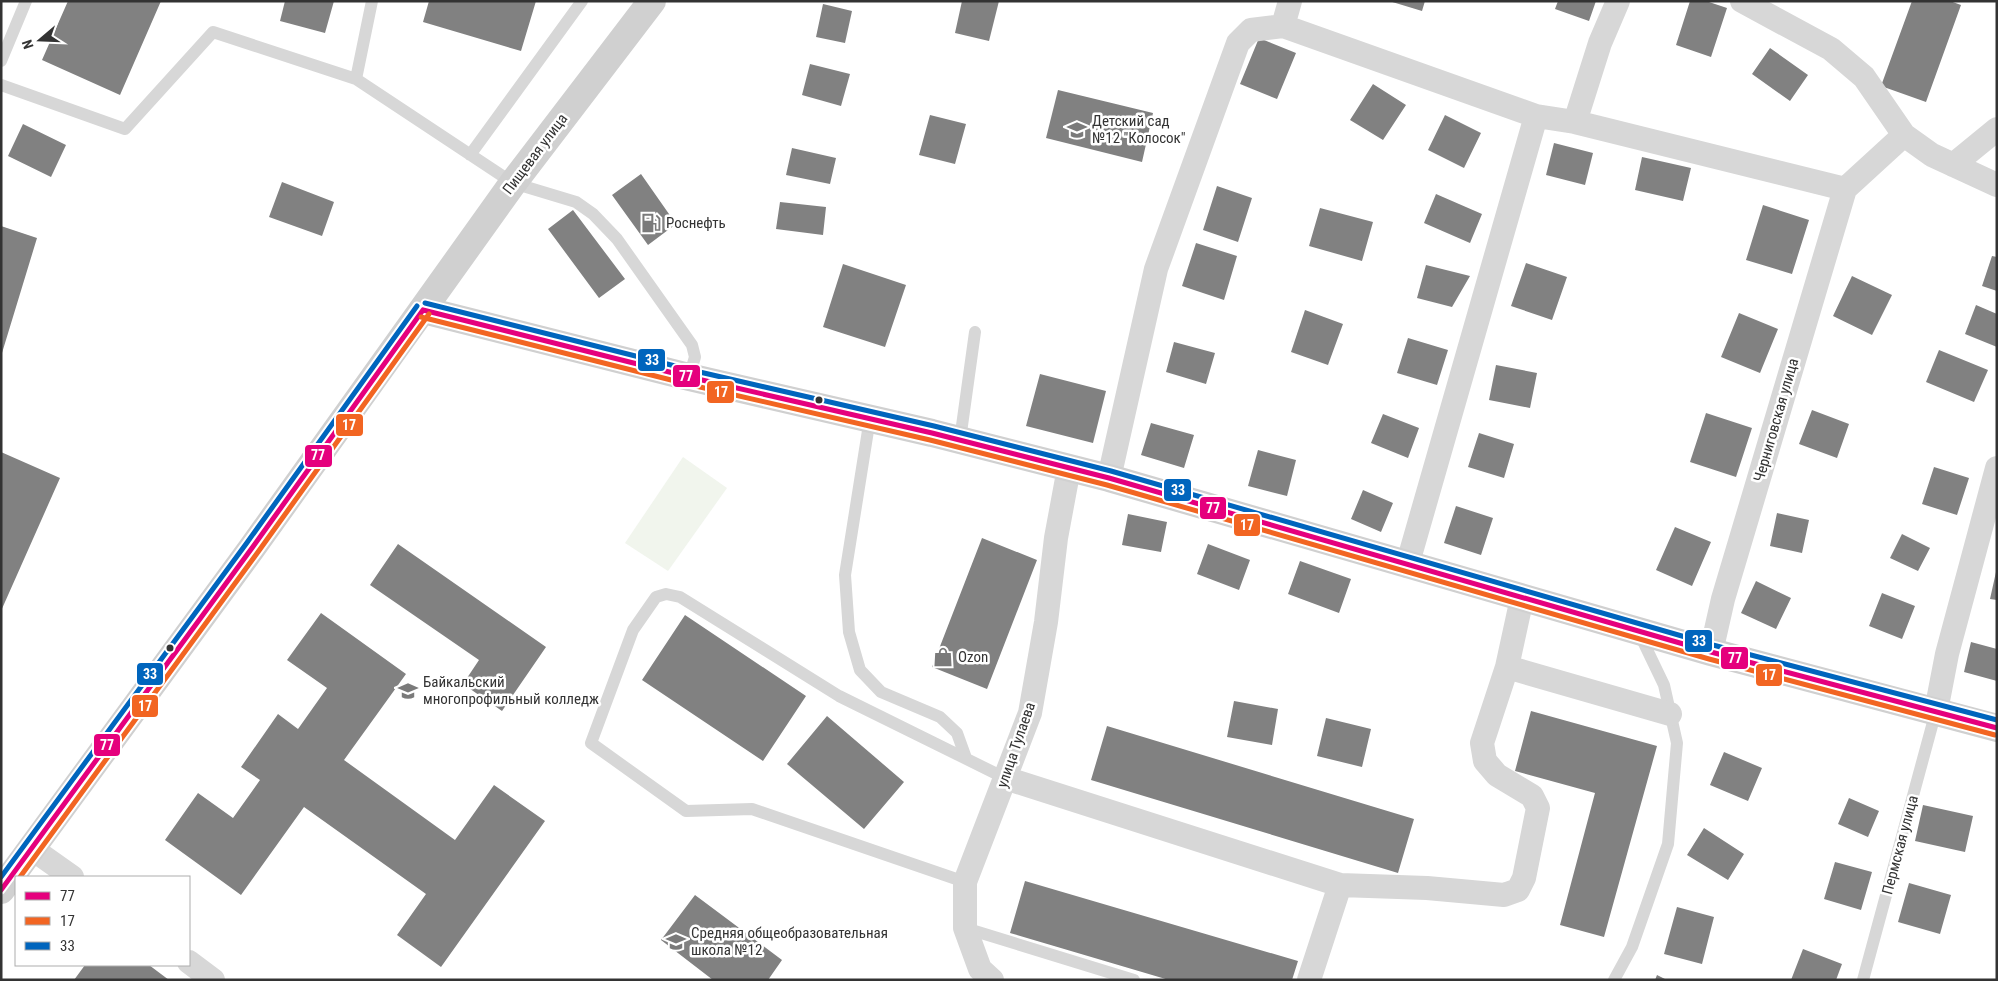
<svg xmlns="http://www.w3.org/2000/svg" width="1998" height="981" viewBox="0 0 1998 981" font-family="'Roboto Condensed',sans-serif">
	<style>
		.green { fill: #f1f5ed }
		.building { fill: #818181 }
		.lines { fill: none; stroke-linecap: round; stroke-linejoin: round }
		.lane { stroke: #d7d7d7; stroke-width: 12 }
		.street { stroke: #d7d7d7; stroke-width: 24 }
		.secondary { stroke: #d0d0d0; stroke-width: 28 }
		.bus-1-casing { stroke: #fff; stroke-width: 9 }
		.bus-2-casing { stroke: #fff; stroke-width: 9 }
		.bus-3-casing { stroke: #fff; stroke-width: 9 }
		.bus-1 { stroke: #e5007d; stroke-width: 5 }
		.bus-2 { stroke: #f26522; stroke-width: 5 }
		.bus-3 { stroke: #0065bd; stroke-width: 5 }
		.bus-dot { fill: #333; stroke: #fff; stroke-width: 2 }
		.labels { text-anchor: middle; stroke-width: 5; stroke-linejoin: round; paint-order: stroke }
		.poi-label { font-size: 15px; fill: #333; stroke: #fff; text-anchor: start }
		.street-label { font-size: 15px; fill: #333; stroke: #fff }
		.line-badge { stroke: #fff; stroke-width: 2 }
		.badge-label { font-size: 14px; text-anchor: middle; font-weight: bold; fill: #fff }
	</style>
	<rect width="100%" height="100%" fill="#fff"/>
	<path class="green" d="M 683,457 L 727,488 L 668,571 L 625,543 Z"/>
	<path class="building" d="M 68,1 L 161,1 L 120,95 L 42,60 Z
		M 285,1 L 334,1 L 325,33 L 280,21 Z
		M 429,1 L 536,1 L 521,51 L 423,22 Z
		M 962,1 L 999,1 L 989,41 L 955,33 Z
		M 1389,1 L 1425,1 L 1422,11 Z
		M 1558,1 L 1596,1 L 1589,21 L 1555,9 Z
		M 1690,1 L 1706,1 L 1727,8 L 1711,57 L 1676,45 Z
		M 1912,1 L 1950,1 L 1961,5 L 1926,102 L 1881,86 Z
		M 823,4 L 852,11 L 845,43 L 816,37 Z
		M 1259,38 L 1296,53 L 1277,99 L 1240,84 Z
		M 1770,48 L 1808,75 L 1790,101 L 1752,74 Z
		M 810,64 L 850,74 L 841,106 L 802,95 Z
		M 1373,84 L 1406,105 L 1383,140 L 1350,120 Z
		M 1058,90 L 1153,113 L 1142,162 L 1046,138 Z
		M 930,115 L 966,124 L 955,164 L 919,155 Z
		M 1445,115 L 1481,133 L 1464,168 L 1428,150 Z
		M 23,124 L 66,145 L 51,177 L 8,156 Z
		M 1554,143 L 1593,153 L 1585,185 L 1546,175 Z
		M 792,148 L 836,158 L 830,184 L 786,175 Z
		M 1642,157 L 1691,168 L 1683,201 L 1635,190 Z
		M 641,174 L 676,224 L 648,245 L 612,195 Z
		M 282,182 L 334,202 L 322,236 L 269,217 Z
		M 1217,186 L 1252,198 L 1238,242 L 1203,230 Z
		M 1436,194 L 1482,214 L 1470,243 L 1424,223 Z
		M 780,202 L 826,207 L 823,235 L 776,229 Z
		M 1763,205 L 1809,220 L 1792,274 L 1746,260 Z
		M 1320,208 L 1373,222 L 1362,261 L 1309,246 Z
		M 573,210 L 625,279 L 599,298 L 548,229 Z
		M 1,226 L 37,238 L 2,353 L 1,353 Z
		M 1196,243 L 1237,256 L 1224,300 L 1182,286 Z
		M 1992,256 L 1997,257 L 1997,291 L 1982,286 Z
		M 1526,263 L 1567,277 L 1552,320 L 1511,306 Z
		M 843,264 L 906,285 L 885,347 L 823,327 Z
		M 1426,265 L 1470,276 L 1452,307 L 1417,298 Z
		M 1852,276 L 1892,295 L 1872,335 L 1833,316 Z
		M 1976,305 L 1997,314 L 1997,347 L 1965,334 Z
		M 1305,310 L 1343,324 L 1328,365 L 1291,352 Z
		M 1739,313 L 1778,329 L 1760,373 L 1721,357 Z
		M 1408,338 L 1448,350 L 1437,385 L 1397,373 Z
		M 1174,342 L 1215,353 L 1206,384 L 1166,372 Z
		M 1939,350 L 1988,370 L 1974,402 L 1926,382 Z
		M 1496,365 L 1537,373 L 1530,408 L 1489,400 Z
		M 1040,374 L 1106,391 L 1093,443 L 1026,426 Z
		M 1812,410 L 1849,424 L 1837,458 L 1799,444 Z
		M 1706,413 L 1752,428 L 1736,477 L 1690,462 Z
		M 1383,414 L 1419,428 L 1408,458 L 1371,443 Z
		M 1151,423 L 1194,435 L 1184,468 L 1141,455 Z
		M 1479,433 L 1514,444 L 1504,478 L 1468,467 Z
		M 1258,450 L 1296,460 L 1287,496 L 1248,486 Z
		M 1,452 L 60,478 L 1,611 Z
		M 1934,467 L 1969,478 L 1957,515 L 1922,504 Z
		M 1363,490 L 1393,503 L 1381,532 L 1351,519 Z
		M 1456,506 L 1493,518 L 1481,555 L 1444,543 Z
		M 1777,513 L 1809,520 L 1802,553 L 1770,546 Z
		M 1128,514 L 1167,522 L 1161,552 L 1122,545 Z
		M 1675,527 L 1711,542 L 1692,586 L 1656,570 Z
		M 1902,534 L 1930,548 L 1918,571 L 1890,558 Z
		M 982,538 L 1037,560 L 987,689 L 932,667 Z
		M 398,544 L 546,647 L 502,711 L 463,684 L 479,660 L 370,585 Z
		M 1208,544 L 1250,560 L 1239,590 L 1197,574 Z
		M 1300,561 L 1351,579 L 1339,613 L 1288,594 Z
		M 1996,572 L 1997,572 L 1997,600 L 1990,599 Z
		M 1756,581 L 1791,598 L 1776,629 L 1741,613 Z
		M 1882,593 L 1915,606 L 1902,639 L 1869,626 Z
		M 321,613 L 406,674 L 344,760 L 455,840 L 494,785 L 545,821 L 441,967 L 397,935 L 426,894 L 304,807 L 241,895 L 165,840 L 198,793 L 233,818 L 260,780 L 241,767 L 278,714 L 298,729 L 327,688 L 287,660 Z
		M 685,615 L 806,696 L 763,761 L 642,680 Z
		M 1971,642 L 1997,649 L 1997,681 L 1964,672 Z
		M 1234,701 L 1278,709 L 1272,745 L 1227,737 Z
		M 1531,711 L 1657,746 L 1604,937 L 1560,925 L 1595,793 L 1515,771 Z
		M 827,716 L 904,782 L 864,829 L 787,764 Z
		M 1326,718 L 1371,729 L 1362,767 L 1317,756 Z
		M 1107,726 L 1414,819 L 1398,873 L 1091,780 Z
		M 1724,752 L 1762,768 L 1748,801 L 1710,785 Z
		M 1849,798 L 1879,811 L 1868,837 L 1838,824 Z
		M 1923,805 L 1973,816 L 1965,852 L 1915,841 Z
		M 1704,828 L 1744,854 L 1728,880 L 1687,855 Z
		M 1835,862 L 1872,872 L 1861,910 L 1824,899 Z
		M 1025,881 L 1298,961 L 1292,980 L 1169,980 L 1010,933 Z
		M 1909,883 L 1951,895 L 1940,934 L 1898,922 Z
		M 695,895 L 782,960 L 768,980 L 713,980 L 661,940 Z
		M 1677,907 L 1714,917 L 1702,964 L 1664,954 Z
		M 1803,949 L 1842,964 L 1836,980 L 1791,980 Z
		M 85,965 L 149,965 L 169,980 L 74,980 Z
		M 1657,975 L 1667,980 L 1655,980 Z"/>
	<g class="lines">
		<path class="lane" d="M 372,1 L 356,79 L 513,183 L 576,202 L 593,214 L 617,239 L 692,345 L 695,357 L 689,377
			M 1,61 L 26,1
			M 1,85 L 125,129 L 213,32 L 356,79
			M 470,155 L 582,1
			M 870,418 L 845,575 L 849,632 L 860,670 L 881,692 L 940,717 L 957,733 L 966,758
			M 960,440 L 975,332
			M 965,882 L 752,809 L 686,811 L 591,743 L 633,630 L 656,597 L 666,594 L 680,597 L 839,696 L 1005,778
			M 965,928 L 1134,980
			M 1614,980 L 1632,947 L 1668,844 L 1677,743 L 1664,685 L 1639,633
			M 1863,980 L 1936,711"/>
		<path class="street" d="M 1742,1 L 1831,49 L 1864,77 L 1904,135 L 1932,155 L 1997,185
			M 1283,26 L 1290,1
			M 1575,122 L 1600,43 L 1618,1
			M 1953,165 L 1997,129
			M 1845,189 L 1904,135
			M 1109,478 L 1156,269 L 1238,43 L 1251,30 L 1283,26 L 1536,116 L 1575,122 L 1845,189
			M 1407,566 L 1536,116
			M 1711,652 L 1723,599 L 1845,189
			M 1507,667 L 1670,714
			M 1936,711 L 1947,654 L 1997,468
			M 1005,778 L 1340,885 L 1427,888 L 1504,895 L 1518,890 L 1524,878 L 1538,808 L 1532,796 L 1497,775 L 1485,761 L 1482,743 L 1507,667 L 1522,598
			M 31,848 L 72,877
			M 189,962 L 213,980
			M 992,980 L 980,969 L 965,928 L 965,882 L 1030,713 L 1046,622 L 1056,538 L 1069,468
			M 1309,980 L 1340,885"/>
		<path class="secondary" d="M 423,310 L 689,377 L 932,433 L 1109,478 L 1711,652 L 1997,728
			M 1,890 L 252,548 L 513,183 L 652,1"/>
		<defs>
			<path id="bus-1" d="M 423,310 L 689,377 L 932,433 L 1109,478 L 1711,652 L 1997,728
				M 1,890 L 252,548 L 423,310"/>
			<path id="bus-2" d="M 421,317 L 687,384 L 930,440 L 1107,485 L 1709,659 L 1995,735
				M 20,877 L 258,552 L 429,314"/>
			<path id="bus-3" d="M 425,303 L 691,370 L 934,426 L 1111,471 L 1713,645 L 1997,720
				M 1,877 L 246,544 L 417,306"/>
		</defs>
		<use href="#bus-1" class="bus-1-casing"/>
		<use href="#bus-2" class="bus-2-casing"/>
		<use href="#bus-3" class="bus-3-casing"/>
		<use href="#bus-1" class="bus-1"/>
		<use href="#bus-2" class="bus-2"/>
		<use href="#bus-3" class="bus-3"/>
	</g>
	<defs>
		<symbol id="school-bare" viewBox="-9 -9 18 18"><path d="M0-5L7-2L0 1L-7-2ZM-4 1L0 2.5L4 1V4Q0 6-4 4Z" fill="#7a7a7a" stroke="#fff" stroke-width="2.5" paint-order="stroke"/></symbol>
		<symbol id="fuel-bare" viewBox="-9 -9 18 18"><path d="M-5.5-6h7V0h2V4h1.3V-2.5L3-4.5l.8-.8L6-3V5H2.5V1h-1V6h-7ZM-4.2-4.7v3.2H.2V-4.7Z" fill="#7a7a7a" stroke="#fff" stroke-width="2.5" paint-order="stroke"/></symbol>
		<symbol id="shop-bare" viewBox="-9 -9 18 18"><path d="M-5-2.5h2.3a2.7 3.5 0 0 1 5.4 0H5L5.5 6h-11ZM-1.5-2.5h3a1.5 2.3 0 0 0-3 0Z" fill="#7a7a7a" stroke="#fff" stroke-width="2.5" paint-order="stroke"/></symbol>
		<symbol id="university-bare" viewBox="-9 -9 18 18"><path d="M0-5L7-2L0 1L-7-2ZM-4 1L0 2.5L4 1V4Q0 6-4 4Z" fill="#7a7a7a" stroke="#fff" stroke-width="2.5" paint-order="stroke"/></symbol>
	</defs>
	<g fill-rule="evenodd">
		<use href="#school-bare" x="1063" y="116" width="28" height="28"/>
		<use href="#fuel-bare" x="637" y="209" width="28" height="28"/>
		<use href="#shop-bare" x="929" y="643" width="28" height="28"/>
		<use href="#university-bare" x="394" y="677" width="28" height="28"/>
		<use href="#school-bare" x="662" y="928" width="28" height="28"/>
	</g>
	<g class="bus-dot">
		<circle cx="819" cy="400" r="4.5"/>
		<circle cx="170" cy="648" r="4.5"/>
	</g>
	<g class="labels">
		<g class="poi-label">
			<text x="1092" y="126">Детский сад<tspan x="1092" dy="17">№12 "Колосок"</tspan></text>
			<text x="666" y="228">Роснефть</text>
			<text x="958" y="662">Ozon</text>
			<text x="423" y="687">Байкальский<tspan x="423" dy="17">многопрофильный колледж</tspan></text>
			<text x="691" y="938">Средняя общеобразовательная<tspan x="691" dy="17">школа №12</tspan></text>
		</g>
		<g class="street-label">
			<text transform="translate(535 154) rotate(-53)" y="5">Пищевая улица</text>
			<text transform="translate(1776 420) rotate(-74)" y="5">Черниговская улица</text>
			<text transform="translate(1016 745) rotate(-71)" y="5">улица Тулаева</text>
			<text transform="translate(1900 845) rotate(-75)" y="5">Пермская улица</text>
		</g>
	</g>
	<g class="line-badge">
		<rect x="637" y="348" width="29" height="24" rx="5" fill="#0065bd"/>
		<rect x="672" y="364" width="29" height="24" rx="5" fill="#e5007d"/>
		<rect x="706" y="380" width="29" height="24" rx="5" fill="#f26522"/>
		<rect x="335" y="413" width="29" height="24" rx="5" fill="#f26522"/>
		<rect x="304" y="444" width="29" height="24" rx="5" fill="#e5007d"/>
		<rect x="1163" y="478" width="29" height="24" rx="5" fill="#0065bd"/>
		<rect x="1199" y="496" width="28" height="24" rx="5" fill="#e5007d"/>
		<rect x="1233" y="513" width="28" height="24" rx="5" fill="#f26522"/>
		<rect x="1684" y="629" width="29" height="24" rx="5" fill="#0065bd"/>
		<rect x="1720" y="646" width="29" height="24" rx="5" fill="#e5007d"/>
		<rect x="136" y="662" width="28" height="24" rx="5" fill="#0065bd"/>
		<rect x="1755" y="663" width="28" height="24" rx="5" fill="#f26522"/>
		<rect x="131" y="694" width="28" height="24" rx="5" fill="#f26522"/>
		<rect x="93" y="733" width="28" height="24" rx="5" fill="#e5007d"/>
	</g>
	<g class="badge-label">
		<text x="652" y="365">33</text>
		<text x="686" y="381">77</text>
		<text x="721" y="397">17</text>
		<text x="349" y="430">17</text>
		<text x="318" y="460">77</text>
		<text x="1178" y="495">33</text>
		<text x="1213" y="513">77</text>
		<text x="1247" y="530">17</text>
		<text x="1699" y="646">33</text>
		<text x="1735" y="663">77</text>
		<text x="150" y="679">33</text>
		<text x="1769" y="680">17</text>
		<text x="145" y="711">17</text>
		<text x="107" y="750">77</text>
	</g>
	<rect width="1998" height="981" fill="none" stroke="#333333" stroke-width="5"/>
	<rect x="15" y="876" width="175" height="90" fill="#ffffff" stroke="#adadad"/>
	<rect x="25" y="892" width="25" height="8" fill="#e5007d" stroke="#adadad"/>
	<text x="60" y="901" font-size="15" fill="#333333">77</text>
	<rect x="25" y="917" width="25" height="8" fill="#f26522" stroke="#adadad"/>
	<text x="60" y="926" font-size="15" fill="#333333">17</text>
	<rect x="25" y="942" width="25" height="8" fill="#0065bd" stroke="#adadad"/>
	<text x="60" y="951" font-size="15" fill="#333333">33</text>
	<g transform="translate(40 40) rotate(251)" stroke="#ffffff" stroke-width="4" paint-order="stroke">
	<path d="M0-4L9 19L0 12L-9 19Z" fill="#333333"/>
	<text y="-8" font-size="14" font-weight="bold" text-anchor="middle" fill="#333333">N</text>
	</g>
</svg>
